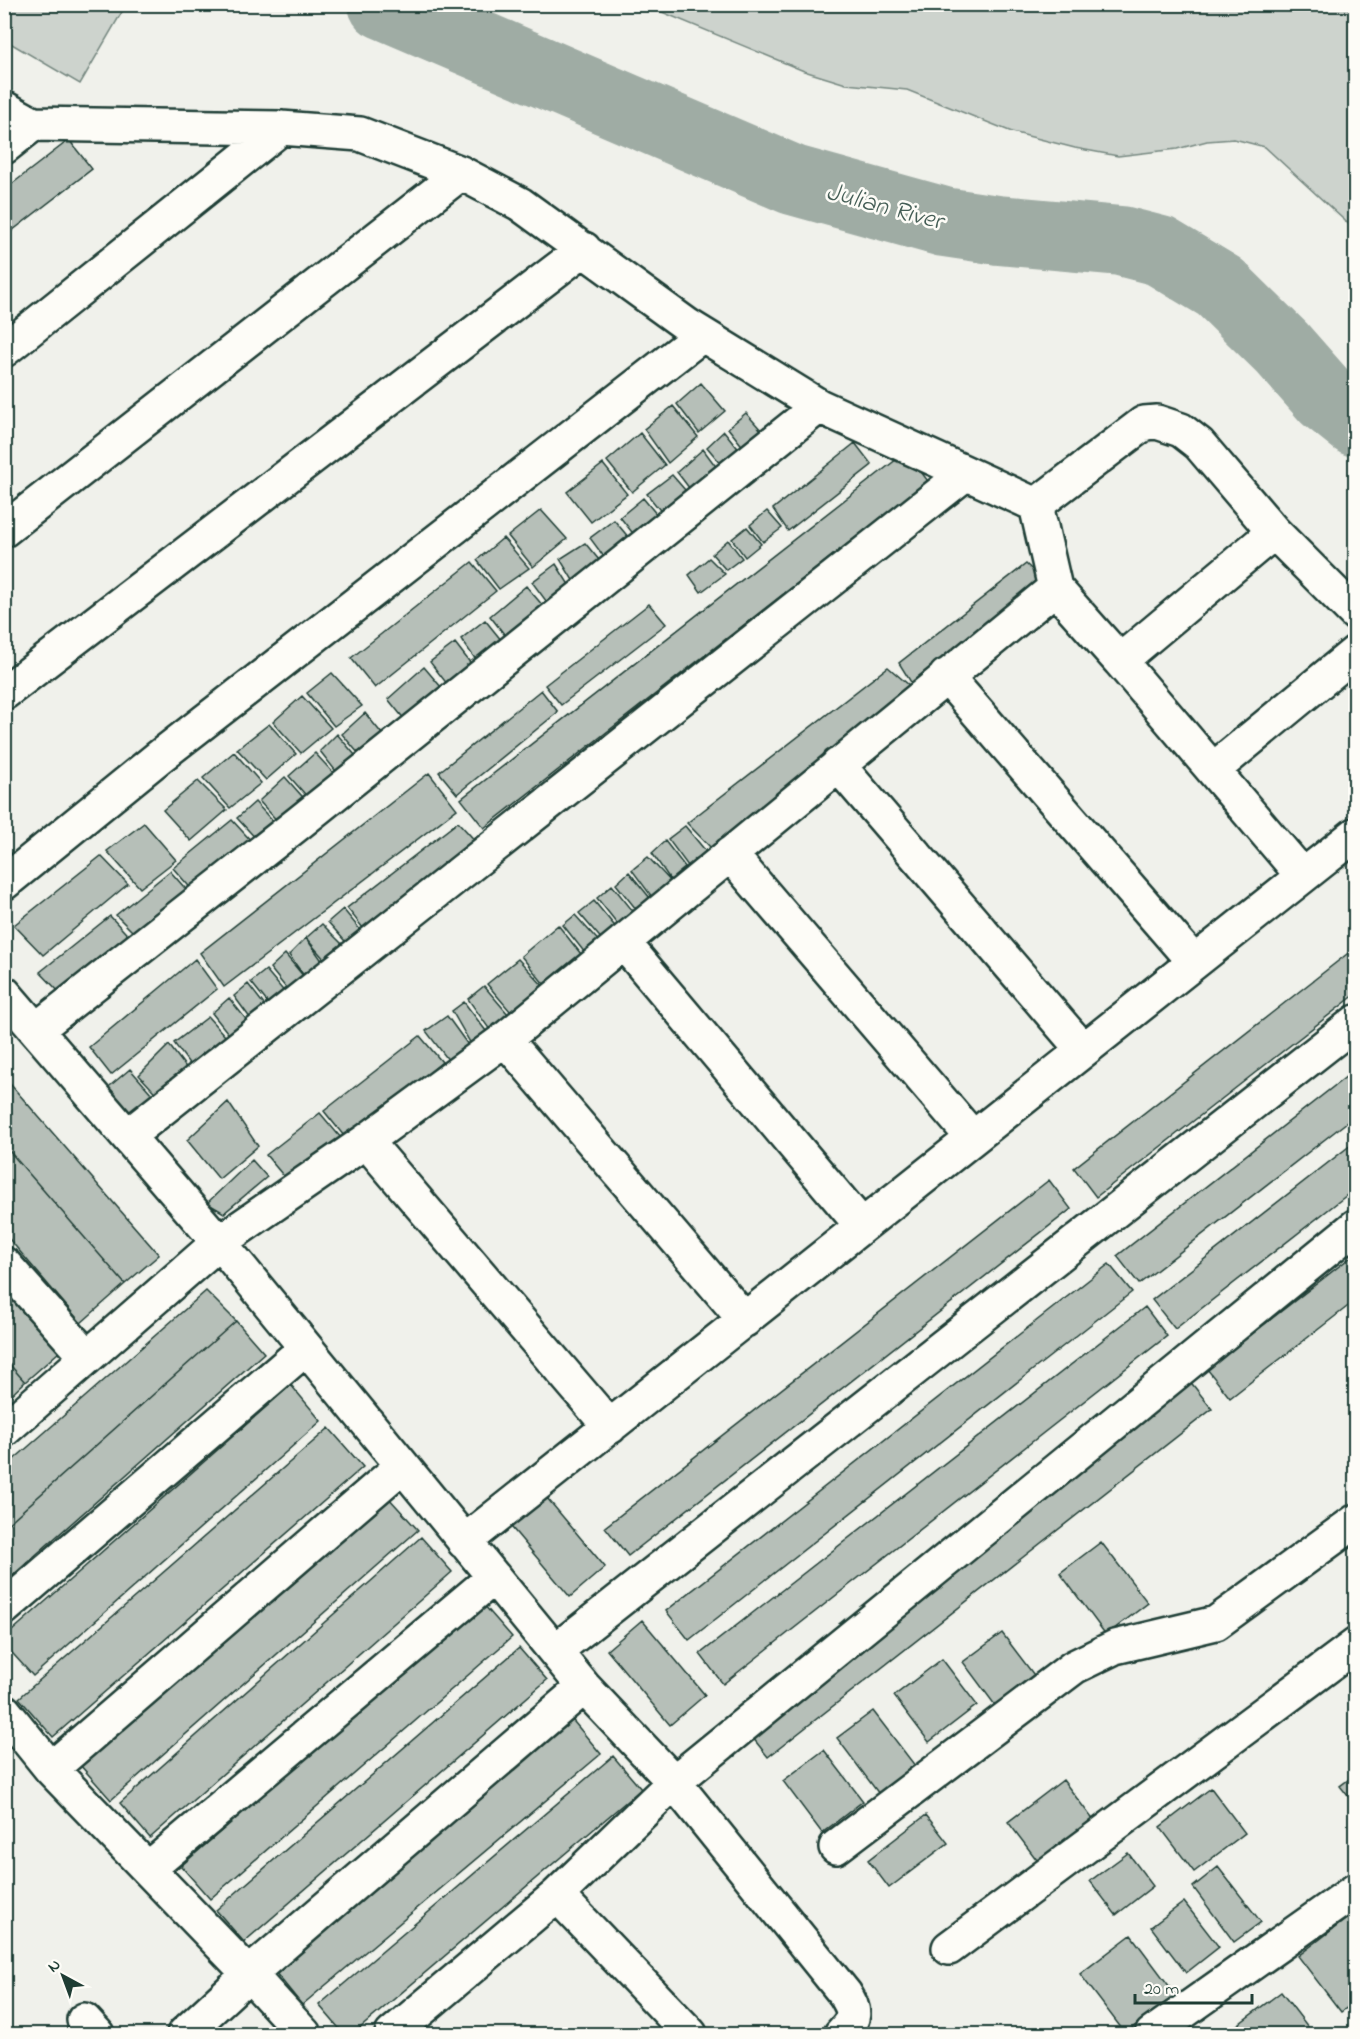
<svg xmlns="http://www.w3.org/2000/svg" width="1360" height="2039" viewBox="0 0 1360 2039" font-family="'Indie Flower',sans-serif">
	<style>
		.green { fill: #cdd3cd; stroke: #768880; stroke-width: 1.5 }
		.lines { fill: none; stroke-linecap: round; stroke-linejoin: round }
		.river { stroke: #9faca4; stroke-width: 70 }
		.building { fill: #b6bfb8; stroke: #1f3d34; stroke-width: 1.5 }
		.minor-casing { stroke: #1f3d34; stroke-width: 38 }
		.minor { stroke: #fdfcf7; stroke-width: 33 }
		.labels { text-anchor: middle; stroke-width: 5; stroke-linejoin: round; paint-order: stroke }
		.water-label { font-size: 26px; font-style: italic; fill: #455e56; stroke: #fdfcf7 }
	</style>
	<rect width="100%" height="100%" fill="#f0f1eb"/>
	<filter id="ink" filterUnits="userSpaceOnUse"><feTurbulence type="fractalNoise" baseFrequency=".0167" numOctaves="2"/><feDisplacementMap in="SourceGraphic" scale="12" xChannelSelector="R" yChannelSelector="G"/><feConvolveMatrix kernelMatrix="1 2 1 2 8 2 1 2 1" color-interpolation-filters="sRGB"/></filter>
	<g filter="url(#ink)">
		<path class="green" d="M 5,4 L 126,4 L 126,5 L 80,84 L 5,40 Z
			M 645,5 L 1355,5 L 1355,230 L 1265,147 L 1234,139 L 1207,141 L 1177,149 L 1118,156 L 1075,148 L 1012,132 L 907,90 L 846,84 L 804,71 Z"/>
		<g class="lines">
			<path class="river" d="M 383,4 L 793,180 L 944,222 L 998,230 L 1121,241 L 1160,251 L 1220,287 L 1282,348 L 1326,398 L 1356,422"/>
		</g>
		<path class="building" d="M 69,140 L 92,169 L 4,237 L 4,190 Z
			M 701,383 L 725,411 L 699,433 L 677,404 Z
			M 673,406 L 698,437 L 668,463 L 644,429 Z
			M 746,413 L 770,440 L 748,453 L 728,428 Z
			M 724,431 L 744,456 L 727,471 L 707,447 Z
			M 640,433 L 665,465 L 632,492 L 607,461 Z
			M 855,443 L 872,465 L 788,531 L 773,509 Z
			M 703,449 L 723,476 L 696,497 L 677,472 Z
			M 906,452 L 928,481 L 484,828 L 461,799 Z
			M 603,464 L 627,494 L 591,522 L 567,492 Z
			M 672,475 L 692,498 L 667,519 L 647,494 Z
			M 643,498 L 662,521 L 639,541 L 620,517 Z
			M 541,510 L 567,539 L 533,567 L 508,536 Z
			M 767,511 L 782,528 L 763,542 L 750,525 Z
			M 614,520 L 635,545 L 610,565 L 590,538 Z
			M 747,527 L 761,544 L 745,557 L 732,539 Z
			M 503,538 L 529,568 L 499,589 L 477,560 Z
			M 728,540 L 742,558 L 726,570 L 712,554 Z
			M 585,543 L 604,566 L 577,587 L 560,559 Z
			M 709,558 L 725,574 L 701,592 L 689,575 Z
			M 472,562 L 496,591 L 375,688 L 351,658 Z
			M 556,564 L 573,591 L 552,609 L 532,582 Z
			M 1026,564 L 1050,587 L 917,692 L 899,663 Z
			M 526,586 L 550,614 L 511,643 L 490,616 Z
			M 649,604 L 666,624 L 561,705 L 545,685 Z
			M 485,620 L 506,646 L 481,667 L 461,639 Z
			M 455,643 L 475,669 L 451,689 L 430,662 Z
			M 424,667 L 447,694 L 409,725 L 388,699 Z
			M 888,667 L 917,692 L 713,850 L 687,823 Z
			M 332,673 L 362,706 L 334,726 L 307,693 Z
			M 541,690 L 558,712 L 457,794 L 439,772 Z
			M 302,696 L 331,728 L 301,753 L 273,722 Z
			M 365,713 L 387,740 L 364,760 L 342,734 Z
			M 269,724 L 296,754 L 266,780 L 237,749 Z
			M 337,734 L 361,762 L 342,779 L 320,751 Z
			M 234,752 L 261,783 L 230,808 L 203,778 Z
			M 315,753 L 338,778 L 311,801 L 289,776 Z
			M 429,773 L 457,809 L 224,987 L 200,953 Z
			M 285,777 L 309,804 L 282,826 L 259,801 Z
			M 198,781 L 227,810 L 191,841 L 163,810 Z
			M 255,802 L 278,827 L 260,843 L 237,818 Z
			M 232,820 L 254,844 L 195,893 L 173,868 Z
			M 458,822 L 479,845 L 367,933 L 347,908 Z
			M 144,823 L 176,860 L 140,888 L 107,851 Z
			M 685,826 L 709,855 L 691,870 L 668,839 Z
			M 665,841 L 689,872 L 674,885 L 652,853 Z
			M 101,856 L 128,884 L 43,955 L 14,925 Z
			M 648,857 L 674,885 L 655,901 L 632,870 Z
			M 170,871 L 191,895 L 140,939 L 116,915 Z
			M 629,872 L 654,903 L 640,914 L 616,884 Z
			M 612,885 L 637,916 L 621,928 L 597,898 Z
			M 594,901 L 618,930 L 604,942 L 579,913 Z
			M 343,909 L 367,938 L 352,949 L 328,922 Z
			M 575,915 L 603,946 L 589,958 L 563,925 Z
			M 110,916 L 135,943 L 64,997 L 40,972 Z
			M 322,924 L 350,952 L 331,967 L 306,938 Z
			M 558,925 L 585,959 L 549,990 L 521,956 Z
			M 306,938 L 328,969 L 310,984 L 289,955 Z
			M 1356,947 L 1356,994 L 1096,1197 L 1074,1168 Z
			M 285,954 L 310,984 L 294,998 L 270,968 Z
			M 195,959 L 217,989 L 111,1075 L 89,1047 Z
			M 518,959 L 547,990 L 516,1018 L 487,984 Z
			M 266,970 L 292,1001 L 275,1012 L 251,982 Z
			M 248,984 L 272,1015 L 256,1026 L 234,996 Z
			M 484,986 L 508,1014 L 490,1030 L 468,999 Z
			M 229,998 L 253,1028 L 235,1042 L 212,1013 Z
			M 464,1002 L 486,1031 L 471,1044 L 452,1011 Z
			M 447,1016 L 468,1045 L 449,1061 L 426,1031 Z
			M 208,1017 L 233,1045 L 196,1073 L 174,1043 Z
			M 420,1036 L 442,1062 L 348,1141 L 324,1111 Z
			M 169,1045 L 191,1074 L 162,1100 L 139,1075 Z
			M 130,1069 L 159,1102 L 132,1124 L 105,1090 Z
			M 1356,1069 L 1356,1115 L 1139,1284 L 1117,1256 Z
			M 4,1077 L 159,1255 L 125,1284 L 4,1145 Z
			M 228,1102 L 258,1146 L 219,1179 L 187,1140 Z
			M 320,1113 L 347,1145 L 292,1186 L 266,1155 Z
			M 1356,1141 L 1356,1188 L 1175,1329 L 1152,1300 Z
			M 4,1145 L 125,1284 L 81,1323 L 4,1233 Z
			M 252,1160 L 267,1177 L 224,1213 L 207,1203 Z
			M 1049,1180 L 1071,1209 L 628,1556 L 605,1527 Z
			M 1356,1253 L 1356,1300 L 1230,1398 L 1207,1369 Z
			M 1109,1264 L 1132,1292 L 689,1640 L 666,1611 Z
			M 4,1291 L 59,1352 L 25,1382 L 4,1358 Z
			M 206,1291 L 236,1321 L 4,1527 L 4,1468 Z
			M 1145,1307 L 1167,1336 L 723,1684 L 700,1654 Z
			M 236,1321 L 264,1353 L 4,1583 L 4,1527 Z
			M 4,1358 L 25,1382 L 4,1402 Z
			M 1189,1380 L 1212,1409 L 768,1757 L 745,1728 Z
			M 291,1385 L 321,1421 L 33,1676 L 4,1644 L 4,1638 Z
			M 329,1428 L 363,1467 L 53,1737 L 19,1698 Z
			M 542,1492 L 605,1567 L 570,1597 L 507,1522 Z
			M 387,1496 L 418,1530 L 111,1800 L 80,1765 Z
			M 421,1537 L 452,1572 L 150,1838 L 120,1803 Z
			M 1101,1542 L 1148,1603 L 1106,1635 L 1060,1573 Z
			M 483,1604 L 512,1637 L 210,1899 L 181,1866 Z
			M 642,1620 L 705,1695 L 670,1725 L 607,1650 Z
			M 1002,1633 L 1034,1675 L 995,1705 L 963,1662 Z
			M 519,1648 L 547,1680 L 244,1942 L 216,1910 Z
			M 942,1659 L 977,1705 L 929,1742 L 894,1696 Z
			M 873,1711 L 916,1767 L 879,1794 L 837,1738 Z
			M 569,1716 L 601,1754 L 302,2005 L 271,1967 Z
			M 824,1750 L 863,1801 L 822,1833 L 783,1781 Z
			M 613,1756 L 641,1789 L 353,2034 L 344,2034 L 319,2005 Z
			M 1356,1774 L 1356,1806 L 1340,1786 Z
			M 1063,1780 L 1098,1826 L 1043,1868 L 1008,1822 Z
			M 1211,1788 L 1245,1833 L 1194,1872 L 1160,1827 Z
			M 926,1815 L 948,1843 L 889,1888 L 868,1860 Z
			M 1128,1853 L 1153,1886 L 1116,1915 L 1090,1881 Z
			M 1218,1867 L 1261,1922 L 1234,1942 L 1193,1887 Z
			M 1184,1902 L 1219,1947 L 1186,1973 L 1151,1927 Z
			M 1353,1914 L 1356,1918 L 1356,2001 L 1341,2012 L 1298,1956 Z
			M 1131,1935 L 1176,1995 L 1125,2033 L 1080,1974 Z
			M 1281,1992 L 1312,2032 L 1309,2034 L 1230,2034 L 1228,2032 Z"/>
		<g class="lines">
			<defs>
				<path id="minor" d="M 4,108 L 33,124 L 281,128 L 360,134 L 461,173 L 520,204 L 687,325 L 819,406 L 1036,505
					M 4,147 L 33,124
					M 4,350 L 281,128
					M 1036,505 L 1055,588 L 1120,661 L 1303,876
					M 1036,505 L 1144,423 L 1157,422 L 1181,430 L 1199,444 L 1274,532 L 1356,614
					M 4,530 L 461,173
					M 1120,661 L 1274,532
					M 946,676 L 1194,962
					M 4,693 L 584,249
					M 838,765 L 1083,1050
					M 1213,770 L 1356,652
					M 730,854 L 973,1138
					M 4,883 L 159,757 L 702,335
					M 623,942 L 862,1226
					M 4,993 L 234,1260 L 584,1687 L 674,1782 L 845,1994 C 856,2012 856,2018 841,2034
					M 37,1029 L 300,822 L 819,406
					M 505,1039 L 745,1320
					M 129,1135 L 966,473
					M 366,1141 L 610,1427
					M 4,1264 L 87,1357
					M 4,1430 L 218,1243 L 366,1141 L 505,1039 L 1055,588
					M 464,1542 L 1356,834
					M 4,1608 L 305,1349
					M 555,1651 L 1356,1022
					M 4,1711 L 51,1769 L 249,1974 L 304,2034
					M 51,1769 L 402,1466
					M 836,1847 L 1074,1667 L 1115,1647 L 1216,1623 L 1356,1521
					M 148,1869 L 494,1577
					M 557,1895 L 690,2034
					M 949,1948 L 1356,1645
					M 84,2020 L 97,2034
					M 184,2034 L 249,1974 L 584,1687
					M 392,2034 L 557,1895 L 674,1782 L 1356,1226
					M 1152,2034 L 1356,1890"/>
			</defs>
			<use href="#minor" class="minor-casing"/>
			<use href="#minor" class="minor"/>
		</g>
	</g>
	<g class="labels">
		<g class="water-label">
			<text transform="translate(885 205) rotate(15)" y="9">Julian River</text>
		</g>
	</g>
	<rect width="1360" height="2039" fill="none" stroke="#fdfcf7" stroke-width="24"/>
	<rect x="12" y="12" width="1336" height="2015" fill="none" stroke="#1f3d34" stroke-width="2" filter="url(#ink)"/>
	<g transform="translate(63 1976) rotate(319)" stroke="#fdfcf7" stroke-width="4.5" paint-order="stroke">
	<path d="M0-4.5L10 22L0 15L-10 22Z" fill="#1f3d34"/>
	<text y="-9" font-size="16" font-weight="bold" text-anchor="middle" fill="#1f3d34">N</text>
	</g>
	<path d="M1135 1994v9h117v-9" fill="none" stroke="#1f3d34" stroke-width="3"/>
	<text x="1144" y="1994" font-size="18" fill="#1f3d34" stroke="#fdfcf7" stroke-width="4.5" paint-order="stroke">20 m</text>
</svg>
